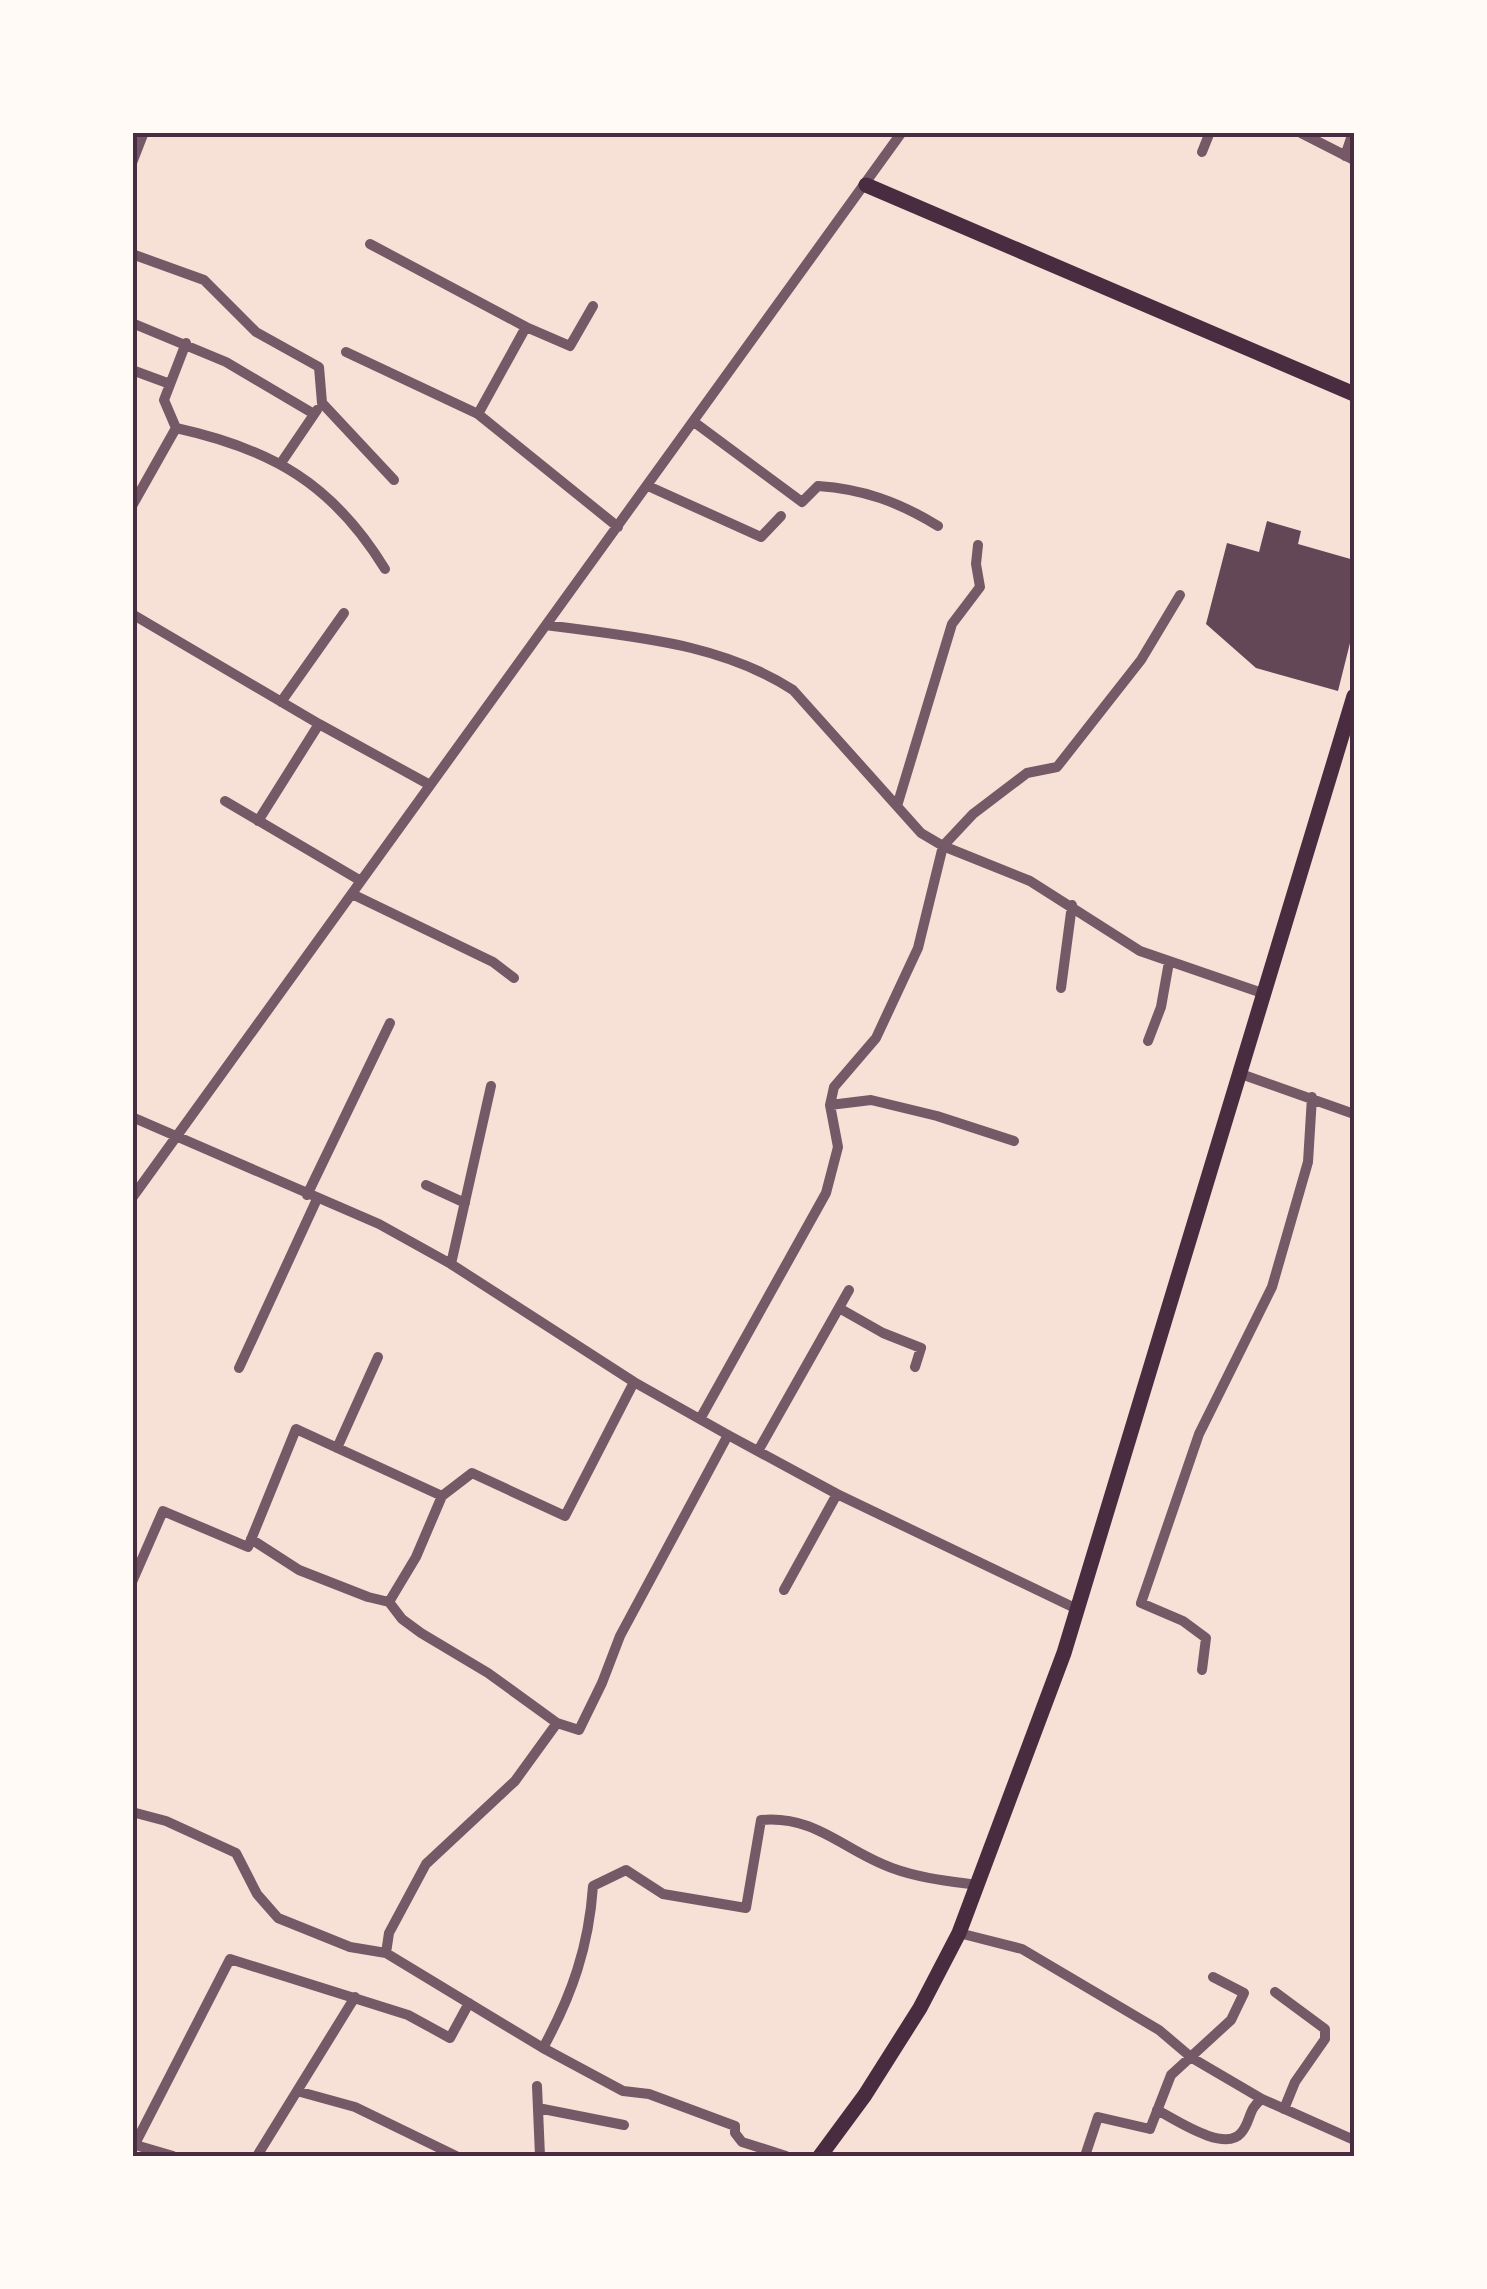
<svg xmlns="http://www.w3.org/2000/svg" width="1487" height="2289" viewBox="0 0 1487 2289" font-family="'IBM Plex Serif',serif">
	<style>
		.building { fill: #644757 }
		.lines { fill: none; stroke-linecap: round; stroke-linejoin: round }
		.minor { stroke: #755966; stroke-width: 10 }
		.secondary { stroke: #4a2c40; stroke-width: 15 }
		.neatline { fill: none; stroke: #4a2c40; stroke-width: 4 }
	</style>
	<rect width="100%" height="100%" fill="#f7e1d7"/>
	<path class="building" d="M 1267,521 L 1301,531 L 1298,544 L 1354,560 L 1354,627 L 1338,691 L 1256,668 L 1206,624 L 1227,543 L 1259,552 Z"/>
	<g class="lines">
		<path class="minor" d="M 1301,133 L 1354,160
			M 1202,152 L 1210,132
			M 1345,156 L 1353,132
			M 132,163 L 144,132
			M 370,244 L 526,327 L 570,346 L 593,306
			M 132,254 L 204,280 L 256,332 L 319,367 L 322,403 L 394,480
			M 132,323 L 226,362 L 314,414
			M 346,352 L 478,414 L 618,527
			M 132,370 L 170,384
			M 478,414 L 526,327
			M 694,422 L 802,502 L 818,486 C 863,489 899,502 938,526
			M 176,428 C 272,449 333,484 385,569
			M 281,463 L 317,410
			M 648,486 L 761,537 L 781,516
			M 132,506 L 176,428 L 164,400 L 186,343
			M 132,614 L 319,724 L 430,785
			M 546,625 C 631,637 719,642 793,690 L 921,833 L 943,846 L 1030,881 L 1140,951 L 1265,994
			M 281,702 L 344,613
			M 225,801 L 361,881
			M 897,806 L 952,624 L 980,587 L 976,564 L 978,545
			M 258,821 L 319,724
			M 352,894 L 493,962 L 514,978
			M 1061,988 L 1072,905
			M 1148,1041 L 1161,1007 L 1169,962
			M 1241,1074 L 1354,1114
			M 830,1105 L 871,1100 L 937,1116 L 1014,1141
			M 132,1117 L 379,1224 L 451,1264 L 634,1382 L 728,1435 L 837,1494 L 1079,1610
			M 426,1185 L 465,1203
			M 307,1195 L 390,1023
			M 132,1198 L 902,132
			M 451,1264 L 491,1086
			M 839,1308 L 883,1333 L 921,1348 L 915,1367
			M 239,1368 L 317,1199
			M 700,1419 L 826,1193 L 838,1147 L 830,1105 L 834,1087 L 876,1038 L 918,948 L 943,846 L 973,814 L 1027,773 L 1057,767 L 1141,660 L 1180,595
			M 337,1448 L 378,1357
			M 758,1451 L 849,1290
			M 251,1539 L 299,1570 L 368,1597 L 389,1602 L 402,1619 L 421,1633 L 488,1673 L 557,1723
			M 132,1582 L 163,1511 L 248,1547 L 296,1429 L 442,1496 L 472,1473 L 565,1516 L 634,1382
			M 784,1590 L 837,1494
			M 389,1602 L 416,1557 L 442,1496
			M 1202,1670 L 1206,1638 L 1183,1621 L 1141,1603 L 1199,1434 L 1272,1287 L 1308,1162 L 1312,1097
			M 132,1812 L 166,1821 L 236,1853 L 257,1894 L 278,1918 L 350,1947 L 386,1953 L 543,2048 L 623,2091 L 649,2094 L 735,2126 L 735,2133 L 742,2142 L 786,2156
			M 959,1933 L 1022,1949 L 1159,2030 L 1192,2058 L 1262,2099 L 1354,2140
			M 386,1953 L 389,1933 L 426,1864 L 515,1781 L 557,1723 L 579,1730 L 602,1683 L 620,1636 L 728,1435
			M 1275,1992 L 1325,2029 L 1325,2039 L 1295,2082 L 1284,2109
			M 543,2048 C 572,1995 589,1946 593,1886 L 626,1870 L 663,1894 L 746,1908 L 761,1820 C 816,1815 844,1851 892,1868 C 919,1878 948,1881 977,1885
			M 537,2086 L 540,2156
			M 297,2091 L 355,2107 L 456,2156
			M 538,2108 L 624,2125
			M 1157,2110 C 1175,2119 1224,2153 1241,2133 C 1251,2122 1248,2108 1262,2099
			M 132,2144 L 173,2156
			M 135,2144 L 230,1959 L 408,2015 L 450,2038 L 469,2003
			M 257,2156 L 355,1997
			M 1085,2156 L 1098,2117 L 1150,2129 L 1171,2075 L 1231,2020 L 1244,1993 L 1213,1977"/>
		<path class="secondary" d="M 866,185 L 1354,394
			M 820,2156 L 865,2095 L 920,2008 L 959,1933 L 1064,1653 L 1354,696"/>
	</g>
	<rect width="1487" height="2289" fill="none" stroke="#fffaf5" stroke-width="270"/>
	<rect x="135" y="135" width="1217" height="2019" class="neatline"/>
</svg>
